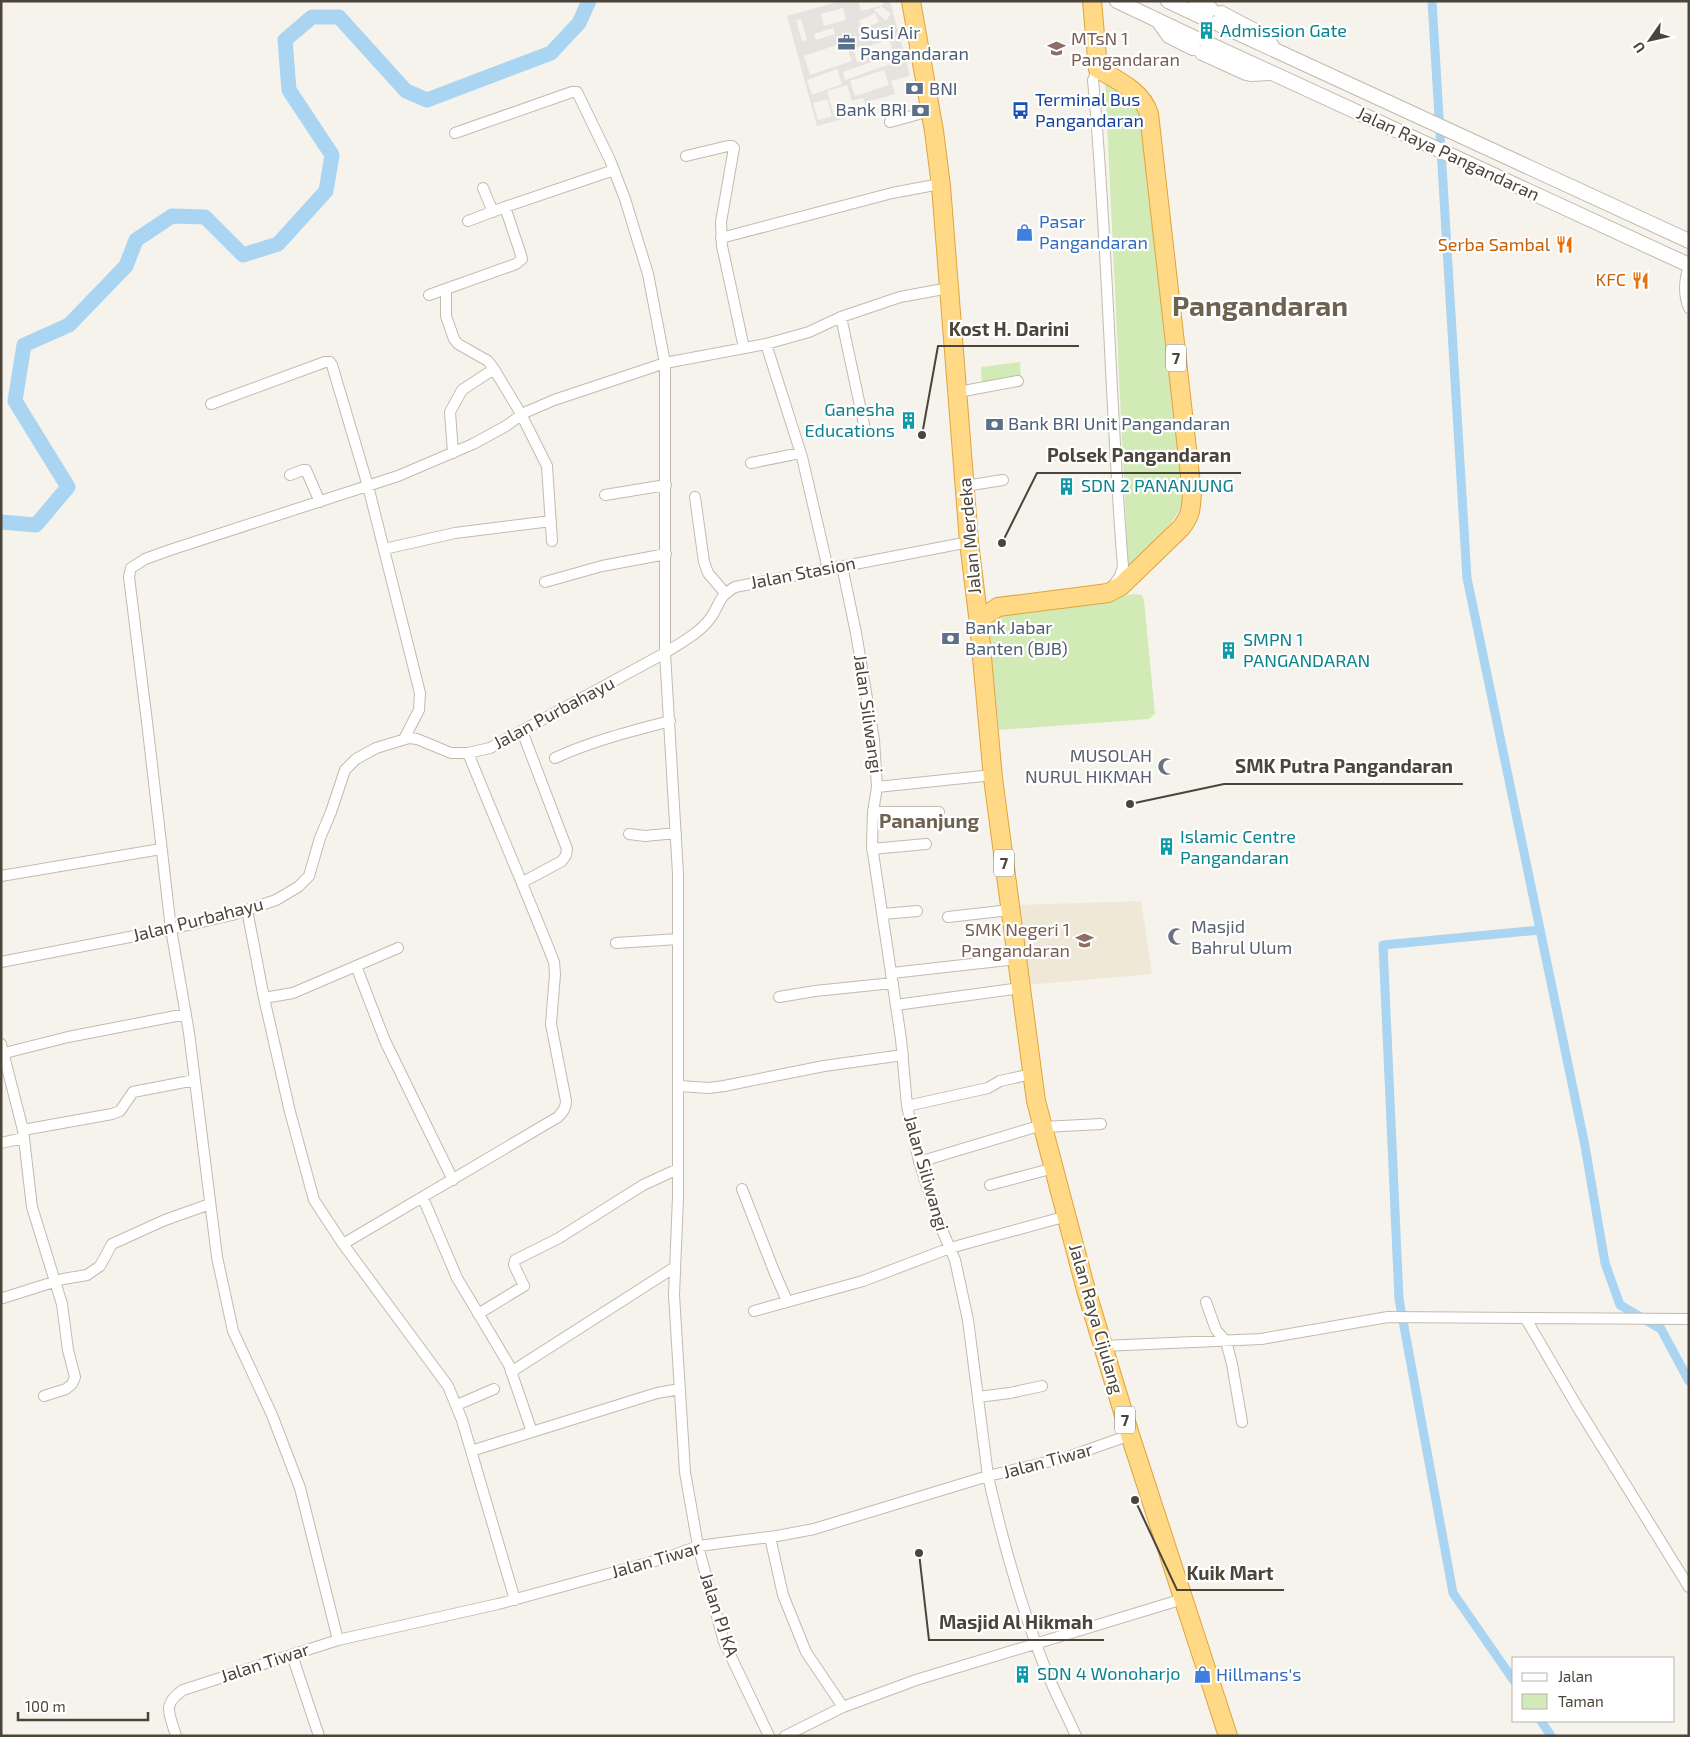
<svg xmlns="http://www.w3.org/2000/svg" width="1690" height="1737" viewBox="0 0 1690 1737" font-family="'Exo 2',sans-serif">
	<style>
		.industrial { fill: #e6e2dd; fill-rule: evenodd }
		.education { fill: #efe8d6 }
		.green { fill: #d2eab5 }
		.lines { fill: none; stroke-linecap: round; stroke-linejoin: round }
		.canal { stroke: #a9d4f2; stroke-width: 9 }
		.river { stroke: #a9d4f2; stroke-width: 15 }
		.minor-casing { stroke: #c2bbae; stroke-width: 12 }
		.tertiary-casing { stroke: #c2bbae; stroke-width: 16 }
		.trunk-casing { stroke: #e0a43c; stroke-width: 20 }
		.minor { stroke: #fff; stroke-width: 10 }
		.tertiary { stroke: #fff; stroke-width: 14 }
		.trunk { stroke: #ffd985; stroke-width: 18 }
		.labels { text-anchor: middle; stroke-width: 4.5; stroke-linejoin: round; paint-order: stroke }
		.shield { fill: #fff; stroke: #817c74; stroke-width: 1 }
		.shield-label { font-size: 16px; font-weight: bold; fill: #4b4439 }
		.culture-label { font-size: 18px; fill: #0d838f; stroke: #fff; text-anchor: start }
		.service-label { font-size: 18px; fill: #4e5e75; stroke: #fff; text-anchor: start }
		.education-label { font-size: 18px; fill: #785e54; stroke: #fff; text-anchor: start }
		.transit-label { font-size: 18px; fill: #164399; stroke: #fff; text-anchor: start }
		.street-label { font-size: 18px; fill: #4b4439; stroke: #fff }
		.shop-label { font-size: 18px; fill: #366cbe; stroke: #fff; text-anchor: start }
		.food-label { font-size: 18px; fill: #c56008; stroke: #fff; text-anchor: end }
		.worship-label { font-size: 18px; fill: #5b616d; stroke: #fff; text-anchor: end }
		.quarter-label { font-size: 20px; font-weight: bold; fill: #6e6250; stroke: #fff }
		.town-label { font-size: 28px; font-weight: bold; fill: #6e6250; stroke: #fff }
		.leader { fill: none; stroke: #4b4439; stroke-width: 2 }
		.callout-dot { fill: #4b4439; stroke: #fff; stroke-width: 2 }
		.callout-label { font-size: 19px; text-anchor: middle; font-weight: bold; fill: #4b4439; stroke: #fff; stroke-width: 4.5; stroke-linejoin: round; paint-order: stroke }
	</style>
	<rect width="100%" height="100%" fill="#f6f3ec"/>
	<path class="industrial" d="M 841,1 L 858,1 L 861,11 L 883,5 L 883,1 L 890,1 L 910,76 L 891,81 L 895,94 L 867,102 L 869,112 L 817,126 L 787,16 ZM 881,6 L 891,14 L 886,21 L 874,10 L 876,8 L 878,9 ZM 843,8 L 846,20 L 824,26 L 821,14 ZM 875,13 L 879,22 L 862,29 L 859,21 ZM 801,19 L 807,40 L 802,41 L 796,20 ZM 833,28 L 835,34 L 816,40 L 814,34 ZM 889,39 L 896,62 L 845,80 L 843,72 L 871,62 L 866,47 ZM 845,42 L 852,61 L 810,75 L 804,56 ZM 862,46 L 867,60 L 857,62 L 853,49 ZM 837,69 L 842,84 L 812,95 L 807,80 ZM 884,70 L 889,85 L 855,96 L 850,81 ZM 847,85 L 852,101 L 863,98 L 866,106 L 834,116 L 827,91 ZM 827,99 L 832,116 L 818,120 L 813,103 Z"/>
	<path class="education" d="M 1141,901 L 1152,974 L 1028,985 L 1017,905 Z"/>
	<path class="green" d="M 1105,80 L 1135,100 L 1141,114 L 1184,499 C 1177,524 1147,548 1128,565 Z
		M 1020,362 L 1021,379 L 982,383 L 981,367 Z
		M 1135,594 L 1142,595 L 1144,601 L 1155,714 L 1149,719 L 999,730 L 988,623 L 992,615 L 1086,600 Z"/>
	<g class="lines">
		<path class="canal" d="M 1432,1 L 1467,578 L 1585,1146 L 1605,1263 L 1620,1305 L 1661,1329 L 1689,1381
			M 1514,1681 L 1453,1593 L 1399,1299 L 1383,945 L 1540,930
			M 1541,1721 L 1551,1736"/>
		<path class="river" d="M 1,522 L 36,525 L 68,487 L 15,401 L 24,345 L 69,325 L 126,266 L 136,240 L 172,216 L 205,217 L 243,255 L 278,244 L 326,191 L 332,155 L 289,90 L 285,40 L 312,17 L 339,17 L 406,91 L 427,100 L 551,53 L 579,23 L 589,1"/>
		<defs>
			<path id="minor" d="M 1098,69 L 1093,80 C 1108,242 1110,405 1123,567 L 1120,576 L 1113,586
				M 890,122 L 930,111
				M 455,133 L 572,92 L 577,92 L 610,160 L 625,199 L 648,274 L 665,363 L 665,653 L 678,874 L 678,1197 L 674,1295 L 685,1472 L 698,1546 L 724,1642 L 769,1736
				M 686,156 L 728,146 L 732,146 L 734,148 L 721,222 L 722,246 L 744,348
				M 483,188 L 493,212
				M 468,221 L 505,207
				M 721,238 L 892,193 L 940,184
				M 1689,266 C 1684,281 1683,294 1689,308
				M 446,289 L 446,316 L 454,339 L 458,344 L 488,361 L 494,369 L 521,414 L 547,466 L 552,541
				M 429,295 L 516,264 L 522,259 L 521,255 L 505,207 L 614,170
				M 841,317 L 865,429
				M 766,344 L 802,457 L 828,569
				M 958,392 L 1018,381
				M 211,404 L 325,362 L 330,362 L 332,365 L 368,486 L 420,693 L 419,710 L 404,739
				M 453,453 L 450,412 L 462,390 L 494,369
				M 751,463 L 800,453
				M 290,475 L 303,470 L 306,470 L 320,502
				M 965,486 L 1003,480
				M 605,495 L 666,485
				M 695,497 L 704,562 L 708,573 L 725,593
				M 384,549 L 455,533 L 551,521
				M 842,566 L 856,633 L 874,740 L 877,787 L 873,812 L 872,846 L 901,1039 L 907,1106 L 919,1161 L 939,1223 L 955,1260 L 968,1320 L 988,1476 C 1003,1543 1022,1610 1047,1673 C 1056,1695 1067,1715 1076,1736
				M 545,582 L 602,566 L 666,554
				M 522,731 L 567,849 L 566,855 L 562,861 L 523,882
				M 555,758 C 591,741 632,731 670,721
				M 877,787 L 993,775
				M 873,812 L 939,812
				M 629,834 L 645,836 L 676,833
				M 872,849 L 926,844
				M 1,876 L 161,849
				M 247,910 L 264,998 L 290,1112 L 314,1200 L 343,1244 L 448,1386 L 462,1420 L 515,1600
				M 883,914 L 917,911
				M 948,917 L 1010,910
				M 616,943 L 678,939
				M 1,962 L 171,929 L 232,915 L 276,900 L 298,887 L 309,876 L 320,838 L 331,812 L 345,770 L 356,759 L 376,748 L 409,738 L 417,739 L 451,753 L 468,753 L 490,748 L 665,653 C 680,643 698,634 709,620 C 721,605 716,598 735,587 L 969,542
				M 356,966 L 385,1041 L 453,1180
				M 892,973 L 1017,959
				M 779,997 L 815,991 L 893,983
				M 264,998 L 293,993 L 398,948
				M 896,1005 L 1021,988
				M 1,1044 L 23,1130 L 32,1207 L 62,1304 L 68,1350 L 75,1377 L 72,1384 L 66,1389 L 44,1396
				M 1,1054 L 68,1037 L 186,1014
				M 679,1086 L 709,1088 L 724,1086 L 824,1066 L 903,1055
				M 907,1106 L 988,1088 L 1000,1081 L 1032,1074
				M 1043,1127 L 1101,1124
				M 23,1130 L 112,1114 L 120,1111 L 133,1092 L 195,1080
				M 1,1143 L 24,1138
				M 919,1162 L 1042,1125
				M 990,1185 L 1054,1168
				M 742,1189 L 774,1271 L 787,1301
				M 423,1198 L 457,1278 L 509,1365 L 532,1432 L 657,1393 L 680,1389
				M 343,1244 L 558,1117 C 563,1112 566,1108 566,1101 L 551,1024 L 555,974 L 554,962 C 526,891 496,822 468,753
				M 3,1298 L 63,1279 L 87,1275 L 100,1266 L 112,1244 L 165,1220 L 210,1204
				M 1206,1302 L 1216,1330 L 1226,1341 L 1232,1364 L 1242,1422
				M 754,1311 L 863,1281 L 950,1248 L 1067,1216
				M 478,1314 L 524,1286 L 514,1265 L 515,1260 L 559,1238 L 643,1185 L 678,1169
				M 1526,1319 L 1578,1408 L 1689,1587
				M 1103,1346 L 1261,1339 L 1388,1317 L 1689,1319
				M 511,1372 L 675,1267
				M 978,1397 L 1010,1393 L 1042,1386
				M 457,1405 L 494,1389
				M 471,1451 L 532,1432
				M 770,1537 L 783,1595 L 806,1652 L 843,1707
				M 338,1640 L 300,1488 L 272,1415 L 233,1331 L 217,1257 L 189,1033 L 171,929 L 147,722 L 129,577 L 131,568 L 145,559 L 170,550 L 398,476 L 473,444 L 506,426 L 524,413 L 554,400 L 665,363 L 766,344 L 809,332 L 841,317 L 900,297 L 949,288
				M 292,1655 L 319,1736
				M 176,1736 C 170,1714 161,1705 183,1690 L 338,1640 L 498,1604 L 666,1558 L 698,1546 L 777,1536 L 814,1529 L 988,1476 L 1068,1457 L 1130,1435
				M 785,1736 L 843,1707 L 916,1680 L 1183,1599"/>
			<path id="tertiary" d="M 1117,1 L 1197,39
				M 1168,1 L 1206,19
				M 1196,1 L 1211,9
				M 1221,13 L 1261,34 L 1272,46
				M 1159,22 L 1169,36 L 1193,48
				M 1216,23 L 1689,241
				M 1207,43 L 1689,265
				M 1202,53 L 1246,73 L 1251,74 L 1269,73"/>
			<path id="trunk" d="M 911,1 L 934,131 L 941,186 L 969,542 L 979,624 L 993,778 L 1036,1101 L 1086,1290 L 1130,1435 L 1228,1736
				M 979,624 L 983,617 L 998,607 L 1108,593 L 1121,586 L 1181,528 C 1191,515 1191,509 1192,493 L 1149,114 C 1142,91 1117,80 1098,69 L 1092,1"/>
		</defs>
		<use href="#minor" class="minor-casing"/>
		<use href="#tertiary" class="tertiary-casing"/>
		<use href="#trunk" class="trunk-casing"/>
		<use href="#minor" class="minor"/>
		<use href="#tertiary" class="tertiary"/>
		<use href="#trunk" class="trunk"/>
	</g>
	<defs>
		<symbol id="building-bare" viewBox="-9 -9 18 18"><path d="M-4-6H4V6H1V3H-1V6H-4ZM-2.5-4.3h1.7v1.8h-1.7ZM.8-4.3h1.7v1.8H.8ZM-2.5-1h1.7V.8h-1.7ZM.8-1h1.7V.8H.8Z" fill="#0f9aa8" stroke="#fff" stroke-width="2.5" paint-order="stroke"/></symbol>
		<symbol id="office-bare" viewBox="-9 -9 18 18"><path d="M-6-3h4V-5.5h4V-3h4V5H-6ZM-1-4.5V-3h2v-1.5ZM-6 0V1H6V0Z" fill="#5c6f8a" stroke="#fff" stroke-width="2.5" paint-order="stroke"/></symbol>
		<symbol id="school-bare" viewBox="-9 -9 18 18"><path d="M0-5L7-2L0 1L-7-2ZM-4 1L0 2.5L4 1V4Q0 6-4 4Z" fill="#8d6e63" stroke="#fff" stroke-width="2.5" paint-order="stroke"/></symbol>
		<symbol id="bank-bare" viewBox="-9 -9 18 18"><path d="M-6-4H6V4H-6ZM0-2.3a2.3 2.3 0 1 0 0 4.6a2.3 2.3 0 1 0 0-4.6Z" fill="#5c6f8a" stroke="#fff" stroke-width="2.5" paint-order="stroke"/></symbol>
		<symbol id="bus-bare" viewBox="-9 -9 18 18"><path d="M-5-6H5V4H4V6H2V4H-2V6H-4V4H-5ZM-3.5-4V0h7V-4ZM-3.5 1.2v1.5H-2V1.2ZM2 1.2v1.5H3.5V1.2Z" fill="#1a4fb4" stroke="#fff" stroke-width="2.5" paint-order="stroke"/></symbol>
		<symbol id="shop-bare" viewBox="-9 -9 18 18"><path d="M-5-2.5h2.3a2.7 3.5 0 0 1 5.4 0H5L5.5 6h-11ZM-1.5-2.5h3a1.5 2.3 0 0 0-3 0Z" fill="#3f7fe0" stroke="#fff" stroke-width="2.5" paint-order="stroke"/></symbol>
		<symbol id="restaurant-bare" viewBox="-9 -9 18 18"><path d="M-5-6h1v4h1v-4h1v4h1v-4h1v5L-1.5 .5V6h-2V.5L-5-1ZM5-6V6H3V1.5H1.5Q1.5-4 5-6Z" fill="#e8710a" stroke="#fff" stroke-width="2.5" paint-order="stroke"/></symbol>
		<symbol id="mosque-bare" viewBox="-9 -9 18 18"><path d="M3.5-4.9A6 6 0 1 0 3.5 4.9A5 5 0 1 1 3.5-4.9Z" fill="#6b7280" stroke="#fff" stroke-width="2.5" paint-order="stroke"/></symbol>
	</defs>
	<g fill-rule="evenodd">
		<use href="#building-bare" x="1194" y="18" width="25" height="25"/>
		<use href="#office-bare" x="834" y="30" width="25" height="25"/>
		<use href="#school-bare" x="1044" y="36" width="25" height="25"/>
		<use href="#bank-bare" x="902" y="76" width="25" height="25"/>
		<use href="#bank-bare" x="908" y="98" width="25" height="25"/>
		<use href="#bus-bare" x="1008" y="98" width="25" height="25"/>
		<use href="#shop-bare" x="1012" y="220" width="25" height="25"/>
		<use href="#restaurant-bare" x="1552" y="232" width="25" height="25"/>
		<use href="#restaurant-bare" x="1628" y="268" width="25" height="25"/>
		<use href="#building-bare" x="896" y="408" width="25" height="25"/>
		<use href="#bank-bare" x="982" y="412" width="25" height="25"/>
		<use href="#building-bare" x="1054" y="474" width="25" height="25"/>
		<use href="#bank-bare" x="938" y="626" width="25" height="25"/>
		<use href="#building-bare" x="1216" y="638" width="25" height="25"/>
		<use href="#mosque-bare" x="1154" y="754" width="25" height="25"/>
		<use href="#building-bare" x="1154" y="834" width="25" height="25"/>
		<use href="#mosque-bare" x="1164" y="924" width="25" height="25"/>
		<use href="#school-bare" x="1072" y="928" width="25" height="25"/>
		<use href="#building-bare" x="1010" y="1662" width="25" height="25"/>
		<use href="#shop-bare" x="1190" y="1662" width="25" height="25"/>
	</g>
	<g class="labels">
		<g class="shield">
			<rect x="1166" y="344.5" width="20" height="27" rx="4"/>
			<rect x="994" y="849.5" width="20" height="27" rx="4"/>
			<rect x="1115" y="1406.5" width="20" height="27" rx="4"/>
		</g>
		<g class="shield-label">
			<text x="1176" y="364">7</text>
			<text x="1004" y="869">7</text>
			<text x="1125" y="1426">7</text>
		</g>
		<g class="culture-label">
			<text x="1220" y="37">Admission Gate</text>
			<text x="895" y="416" text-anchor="end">Ganesha<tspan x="895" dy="21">Educations</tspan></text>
			<text x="1081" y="492">SDN 2 PANANJUNG</text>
			<text x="1243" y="646">SMPN 1<tspan x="1243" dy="21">PANGANDARAN</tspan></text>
			<text x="1180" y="843">Islamic Centre<tspan x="1180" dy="21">Pangandaran</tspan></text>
			<text x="1037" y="1680">SDN 4 Wonoharjo</text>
		</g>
		<g class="service-label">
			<text x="860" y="39">Susi Air<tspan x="860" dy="21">Pangandaran</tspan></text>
			<text x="929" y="95">BNI</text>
			<text x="907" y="116" text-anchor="end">Bank BRI</text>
			<text x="1008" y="430">Bank BRI Unit Pangandaran</text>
			<text x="965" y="634">Bank Jabar<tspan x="965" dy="21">Banten (BJB)</tspan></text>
		</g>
		<g class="education-label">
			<text x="1071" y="45">MTsN 1<tspan x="1071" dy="21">Pangandaran</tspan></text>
			<text x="1070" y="936" text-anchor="end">SMK Negeri 1<tspan x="1070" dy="21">Pangandaran</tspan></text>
		</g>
		<g class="transit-label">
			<text x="1035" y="106">Terminal Bus<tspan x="1035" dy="21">Pangandaran</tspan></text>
		</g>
		<g class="street-label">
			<text transform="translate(1448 154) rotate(25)" y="6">Jalan Raya Pangandaran</text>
			<text transform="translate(970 536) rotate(-95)" y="6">Jalan Merdeka</text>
			<text transform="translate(803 573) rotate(-11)" y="6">Jalan Stasion</text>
			<text transform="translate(554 713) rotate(-28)" y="6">Jalan Purbahayu</text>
			<text transform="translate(868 714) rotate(82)" y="6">Jalan Siliwangi</text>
			<text transform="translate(198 920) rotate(-14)" y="6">Jalan Purbahayu</text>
			<text transform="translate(926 1173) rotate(74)" y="6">Jalan Siliwangi</text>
			<text transform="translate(1096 1319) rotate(74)" y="6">Jalan Raya Cijulang</text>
			<text transform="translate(1048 1461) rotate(-15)" y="6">Jalan Tiwar</text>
			<text transform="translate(656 1560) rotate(-16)" y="6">Jalan Tiwar</text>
			<text transform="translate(719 1615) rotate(72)" y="6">Jalan PJ KA</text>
			<text transform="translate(265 1663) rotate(-18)" y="6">Jalan Tiwar</text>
		</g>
		<g class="shop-label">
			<text x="1039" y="228">Pasar<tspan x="1039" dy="21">Pangandaran</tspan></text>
			<text x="1216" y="1681">Hillmans's</text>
		</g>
		<g class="food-label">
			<text x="1550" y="251">Serba Sambal</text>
			<text x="1626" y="286">KFC</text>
		</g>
		<g class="worship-label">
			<text x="1152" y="762">MUSOLAH<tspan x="1152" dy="21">NURUL HIKMAH</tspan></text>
			<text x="1191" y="933" text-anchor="start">Masjid<tspan x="1191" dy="21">Bahrul Ulum</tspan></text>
		</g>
		<g class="quarter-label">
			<text x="929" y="828">Pananjung</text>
		</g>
		<g class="town-label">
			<text x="1260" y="316">Pangandaran</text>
		</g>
	</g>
	<path class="leader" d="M922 435L938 346H1079M1002 543L1037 473H1241M1130 804L1224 784H1463M1135 1500L1177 1590H1284M919 1553L929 1640H1104"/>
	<g class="callout-dot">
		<circle cx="922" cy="435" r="5"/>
		<circle cx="1002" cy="543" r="5"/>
		<circle cx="1130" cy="804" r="5"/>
		<circle cx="1135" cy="1500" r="5"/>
		<circle cx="919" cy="1553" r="5"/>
	</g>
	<g class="callout-label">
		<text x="1009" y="336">Kost H. Darini</text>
		<text x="1139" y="462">Polsek Pangandaran</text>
		<text x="1344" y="773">SMK Putra Pangandaran</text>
		<text x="1230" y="1580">Kuik Mart</text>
		<text x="1016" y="1629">Masjid Al Hikmah</text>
	</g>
	<rect width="1690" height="1737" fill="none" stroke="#4b4439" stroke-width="5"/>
	<rect x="1512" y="1657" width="162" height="65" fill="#ffffff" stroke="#b7b4b0"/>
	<rect x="1522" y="1673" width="25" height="8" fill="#ffffff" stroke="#b7b4b0"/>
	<text x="1558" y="1682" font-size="15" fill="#4b4439">Jalan</text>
	<rect x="1522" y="1694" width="25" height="15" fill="#d2eab5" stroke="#b7b4b0"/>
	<text x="1558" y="1707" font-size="15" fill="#4b4439">Taman</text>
	<g transform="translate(1650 40) rotate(236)" stroke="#ffffff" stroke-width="4" paint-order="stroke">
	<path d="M0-4L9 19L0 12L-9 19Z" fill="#4b4439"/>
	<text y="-8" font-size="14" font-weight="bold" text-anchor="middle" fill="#4b4439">U</text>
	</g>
	<path d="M18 1712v8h130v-8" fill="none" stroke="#4b4439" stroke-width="2.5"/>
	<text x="25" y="1712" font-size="15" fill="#4b4439" stroke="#ffffff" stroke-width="4" paint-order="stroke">100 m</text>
</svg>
